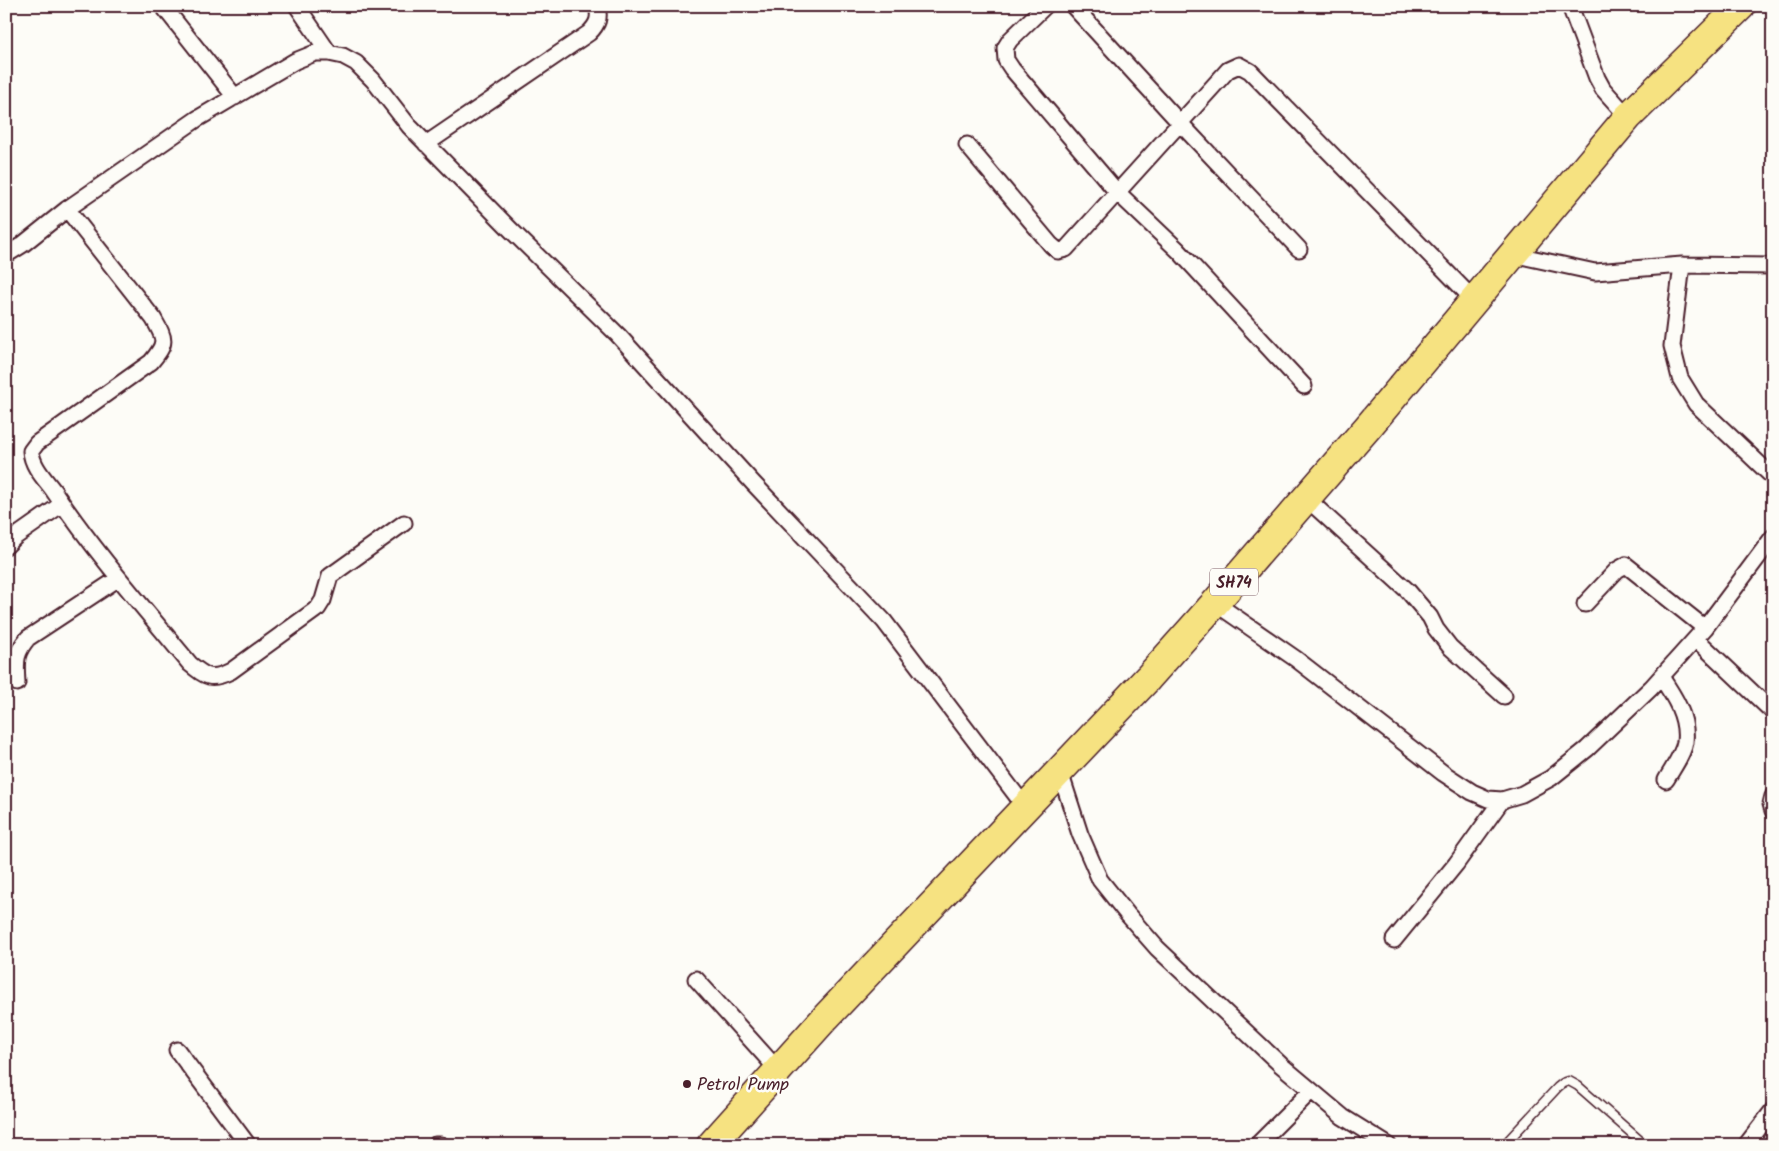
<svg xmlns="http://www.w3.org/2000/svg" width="1779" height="1151" viewBox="0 0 1779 1151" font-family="Kalam,sans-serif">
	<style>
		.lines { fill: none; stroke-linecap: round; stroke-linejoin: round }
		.lane-casing { stroke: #4a1f2b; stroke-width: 11 }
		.street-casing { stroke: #4a1f2b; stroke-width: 19 }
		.highway-casing { stroke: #4a1f2b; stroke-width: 31 }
		.lane { stroke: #fdfcf7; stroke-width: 8 }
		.street { stroke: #fdfcf7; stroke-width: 15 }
		.highway { stroke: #f6e281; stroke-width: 28 }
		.poi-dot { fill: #4a1f2b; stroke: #fdfcf7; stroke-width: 2 }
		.labels { text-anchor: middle; stroke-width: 5; stroke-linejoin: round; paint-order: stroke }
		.shield { fill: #fdfcf7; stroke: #806168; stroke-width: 1 }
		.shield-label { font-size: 16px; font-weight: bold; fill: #4a1f2b }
		.poi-label { font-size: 18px; fill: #4a1f2b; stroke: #fdfcf7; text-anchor: start }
	</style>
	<rect width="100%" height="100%" fill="#fdfcf7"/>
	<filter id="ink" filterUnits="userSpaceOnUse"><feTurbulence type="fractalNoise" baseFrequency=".02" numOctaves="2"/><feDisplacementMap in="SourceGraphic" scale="10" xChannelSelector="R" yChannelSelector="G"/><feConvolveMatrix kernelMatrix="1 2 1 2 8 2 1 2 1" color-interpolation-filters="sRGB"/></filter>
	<g filter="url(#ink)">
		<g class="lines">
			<defs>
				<path id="lane" d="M 1504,1145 L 1558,1087 L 1563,1083 L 1569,1081 L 1578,1086 L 1645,1145"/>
				<path id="street" d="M 163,6 L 235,97
					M 297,6 L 329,53
					M 1045,6 L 1010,40 L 1005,48 L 1006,60 L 1012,69 L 1117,192 L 1178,250 L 1304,386
					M 1073,6 L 1180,123 L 1299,249
					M 1570,6 L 1597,78 L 1603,89 L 1628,117
					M 426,144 L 589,33 C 598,24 600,18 597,6
					M 967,145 L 1051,245 L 1058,251 L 1066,249 L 1228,70 L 1239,65 L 1250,71 L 1474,300
					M 67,209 L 153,318 C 165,339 168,342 151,362 L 37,443 L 31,451 C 32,466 44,478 53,490 C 94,551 143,607 190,664 C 206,677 211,681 231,671 L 318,608 L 323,600 L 330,576 L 404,523
					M 1512,254 L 1595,272 L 1682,265 L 1773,266
					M 6,255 L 22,245 L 67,209 L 197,119 L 295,61 L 315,53 L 329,53 L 343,56 L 356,63 L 373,80 L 409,126 L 510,229 L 618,335 L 753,483 L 884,621 L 1026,808
					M 1682,265 L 1672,346 L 1680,378 L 1696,404 L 1773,477
					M 1306,498 L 1408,591 L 1430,617 L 1436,629 L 1450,647 L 1504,696
					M 6,546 L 15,537 L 62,504
					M 1215,603 L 1296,659 L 1443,773 L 1472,792 L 1488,799 L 1502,800 L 1522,794 L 1551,778 L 1587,749 L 1651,688 L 1705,628 L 1773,537
					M 1585,604 L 1617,570 L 1626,565 L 1705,628
					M 1696,639 L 1773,712
					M 1661,677 C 1674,696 1688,717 1685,742 C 1683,755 1672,769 1666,780
					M 17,683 C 16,663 14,654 28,638 L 119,578
					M 1060,772 L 1080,834 L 1100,880 L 1128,915 L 1157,948 L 1281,1065 L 1343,1117 L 1388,1145
					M 1773,796 L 1771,804 L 1773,811
					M 1394,940 L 1456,864 L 1502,800
					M 696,979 L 778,1070
					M 177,1050 L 248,1145
					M 435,1145 L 441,1145
					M 1257,1145 L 1311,1091
					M 1746,1145 L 1773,1110"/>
				<path id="highway" d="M 711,1145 L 826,1017 L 1148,678 L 1215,603 L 1368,427 L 1628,117 L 1741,6"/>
			</defs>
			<use href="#lane" class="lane-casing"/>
			<use href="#street" class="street-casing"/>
			<use href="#highway" class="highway-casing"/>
			<use href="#lane" class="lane"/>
			<use href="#street" class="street"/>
			<use href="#highway" class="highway"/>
		</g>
	</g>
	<circle class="poi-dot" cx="687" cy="1084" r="5"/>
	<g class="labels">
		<rect class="shield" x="1210" y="568.5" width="48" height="27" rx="4"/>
		<g class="shield-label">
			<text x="1234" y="588">SH74</text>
		</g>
		<g class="poi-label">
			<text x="697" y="1090">Petrol Pump</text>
		</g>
	</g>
	<rect width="1779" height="1151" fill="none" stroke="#fdfcf7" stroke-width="25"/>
	<rect x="12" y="12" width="1754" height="1126" fill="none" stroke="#4a1f2b" stroke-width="2" filter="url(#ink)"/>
</svg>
